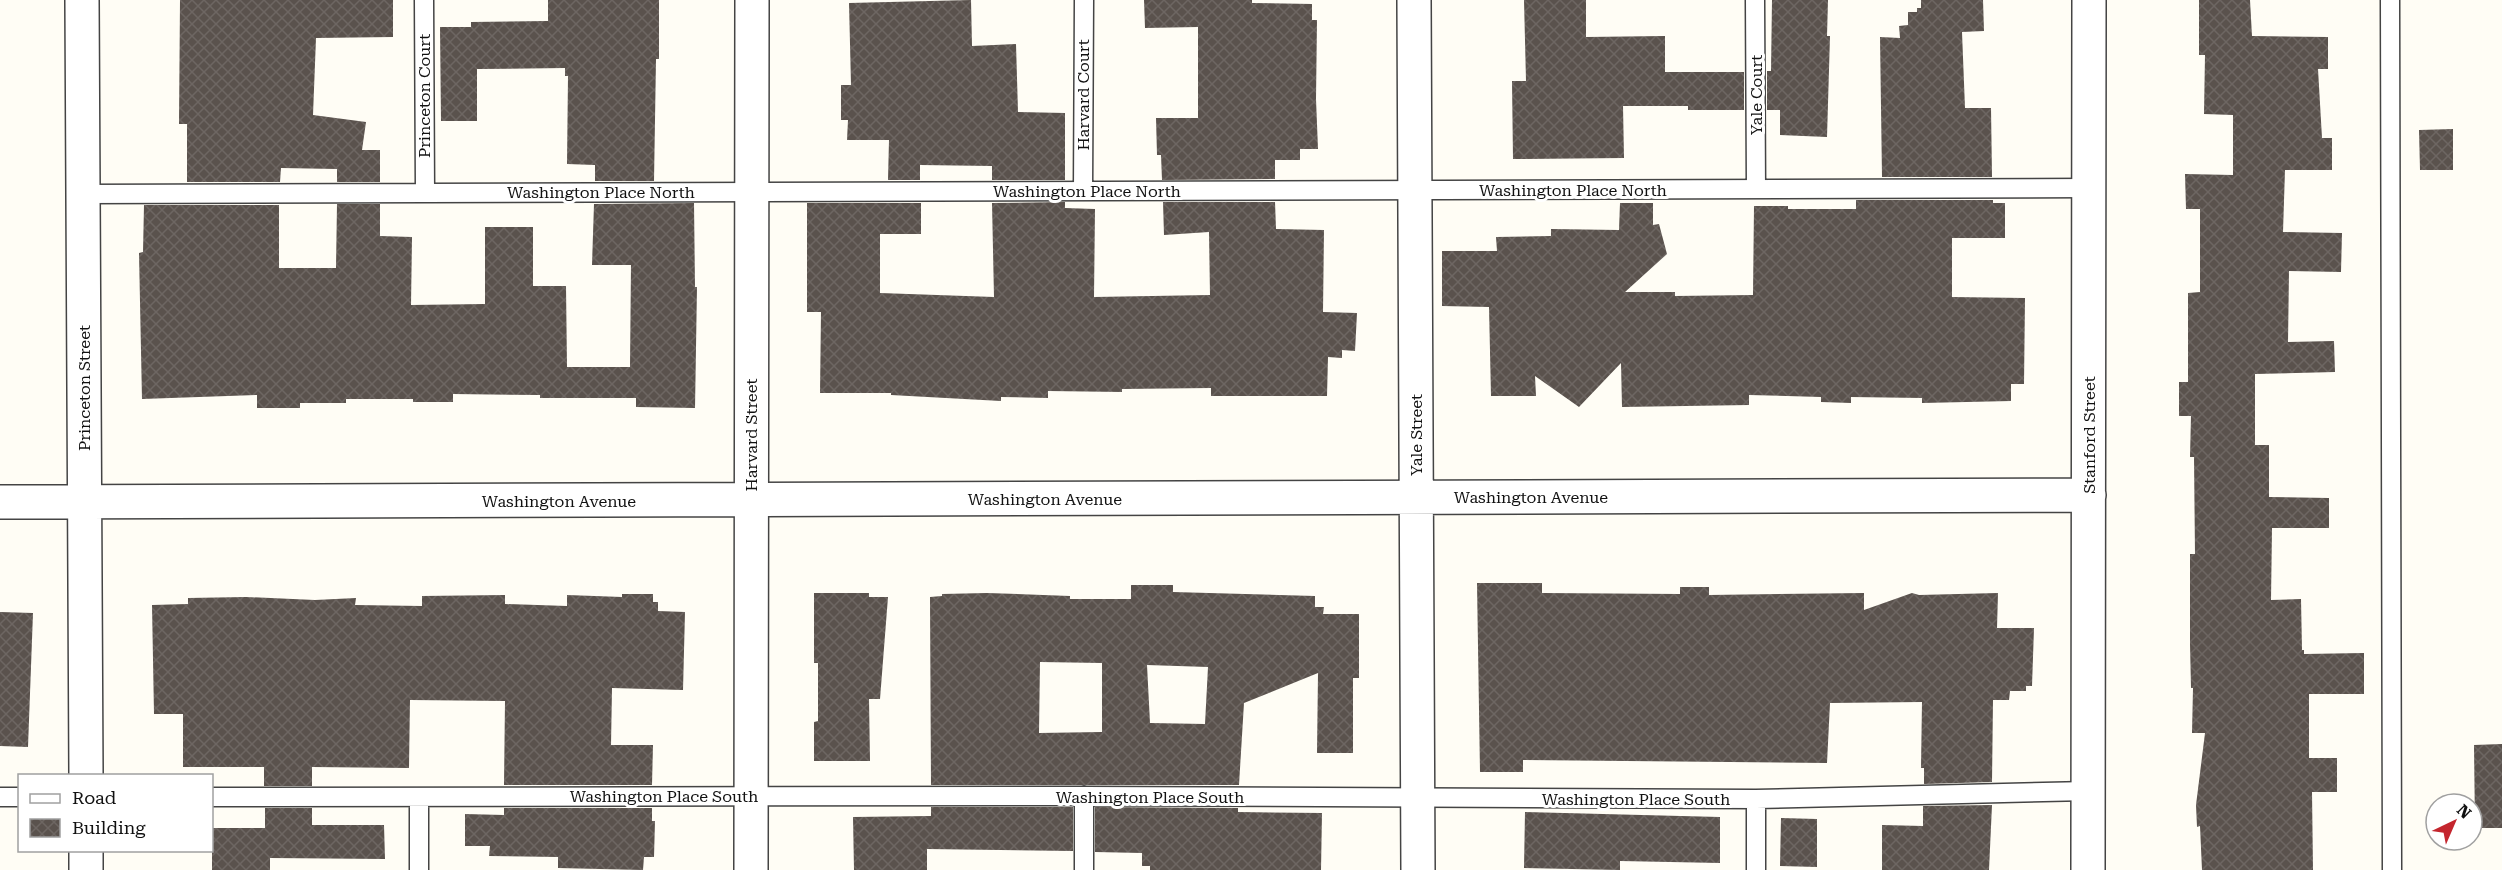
<svg xmlns="http://www.w3.org/2000/svg" width="2502" height="870" viewBox="0 0 2502 870" font-family="'Roboto Serif',serif">
	<style>
		.building { fill: url(#building-cross-hatch); fill-rule: evenodd }
		.lines { fill: none; stroke-linecap: round; stroke-linejoin: round }
		.service-casing { stroke: #444; stroke-width: 21 }
		.minor-casing { stroke: #444; stroke-width: 36 }
		.service { stroke: #fff; stroke-width: 18 }
		.minor { stroke: #fff; stroke-width: 33 }
		.labels { text-anchor: middle; stroke-width: 6; stroke-linejoin: round; paint-order: stroke }
		.street-label { font-size: 16px; fill: #111; stroke: #fff }
	</style>
	<defs>
		<pattern id="building-cross-hatch" width="8" height="8" patternUnits="userSpaceOnUse" patternTransform="scale(1.5)"><rect width="8" height="8" fill="#5a524d"/><path d="M0 0l8 8M0 8l8-8" fill="none" stroke="#6d6662"/></pattern>
	</defs>
	<rect width="100%" height="100%" fill="#fffdf5"/>
	<path class="building" d="M 180,0 L 393,0 L 393,37 L 316,38 L 313,115 L 366,122 L 362,150 L 380,150 L 380,182 L 337,182 L 337,169 L 281,168 L 280,182 L 187,182 L 187,124 L 179,124 Z
		M 548,0 L 659,0 L 659,59 L 656,59 L 654,181 L 595,181 L 595,165 L 567,164 L 568,76 L 565,76 L 565,68 L 477,69 L 477,121 L 441,121 L 440,27 L 471,27 L 471,22 L 548,21 Z
		M 971,0 L 972,46 L 1016,44 L 1018,112 L 1065,113 L 1065,180 L 992,180 L 992,166 L 920,165 L 920,180 L 888,180 L 889,140 L 847,140 L 848,120 L 841,120 L 841,85 L 851,85 L 849,3 Z
		M 1144,0 L 1252,0 L 1252,3 L 1312,4 L 1312,20 L 1317,20 L 1316,99 L 1318,149 L 1300,149 L 1300,160 L 1275,160 L 1275,179 L 1162,180 L 1161,155 L 1157,155 L 1156,118 L 1198,118 L 1198,27 L 1145,28 Z
		M 1524,0 L 1586,0 L 1586,37 L 1665,36 L 1665,72 L 1744,72 L 1744,110 L 1688,110 L 1688,106 L 1623,106 L 1624,158 L 1513,159 L 1512,81 L 1526,81 Z
		M 1772,0 L 1828,0 L 1827,36 L 1830,36 L 1827,137 L 1780,135 L 1780,110 L 1767,110 L 1767,71 L 1771,71 Z
		M 1921,0 L 1983,0 L 1984,31 L 1962,32 L 1965,108 L 1991,108 L 1992,177 L 1882,177 L 1880,37 L 1900,38 L 1899,26 L 1908,25 L 1908,12 L 1917,12 L 1917,8 L 1921,8 Z
		M 2199,0 L 2250,0 L 2252,36 L 2328,37 L 2328,69 L 2318,69 L 2322,138 L 2332,138 L 2332,170 L 2285,170 L 2283,232 L 2342,233 L 2341,272 L 2289,271 L 2288,342 L 2334,341 L 2335,372 L 2255,374 L 2255,445 L 2269,445 L 2269,497 L 2329,498 L 2329,528 L 2272,528 L 2271,600 L 2301,599 L 2302,650 L 2304,650 L 2304,654 L 2364,653 L 2364,694 L 2309,694 L 2309,758 L 2337,758 L 2337,792 L 2312,792 L 2313,870 L 2202,870 L 2200,826 L 2197,827 L 2196,805 L 2205,733 L 2192,733 L 2193,688 L 2191,688 L 2190,644 L 2190,554 L 2195,554 L 2194,457 L 2190,457 L 2191,416 L 2179,416 L 2179,382 L 2188,382 L 2188,293 L 2200,292 L 2200,209 L 2186,209 L 2185,174 L 2233,175 L 2233,115 L 2204,114 L 2205,55 L 2199,55 Z
		M 2453,129 L 2453,170 L 2420,170 L 2419,130 Z
		M 1856,200 L 1993,200 L 1993,203 L 2005,203 L 2005,238 L 1952,238 L 1952,297 L 2025,298 L 2024,384 L 2011,384 L 2011,401 L 1922,403 L 1922,398 L 1851,397 L 1851,403 L 1821,402 L 1821,397 L 1749,395 L 1749,405 L 1622,407 L 1621,363 L 1579,407 L 1535,376 L 1536,396 L 1491,396 L 1489,307 L 1442,306 L 1442,251 L 1497,251 L 1496,237 L 1551,236 L 1551,229 L 1619,230 L 1620,203 L 1653,203 L 1653,225 L 1659,224 L 1667,254 L 1625,292 L 1675,292 L 1675,296 L 1753,295 L 1754,206 L 1788,206 L 1788,209 L 1856,209 Z
		M 1065,202 L 1065,208 L 1095,209 L 1094,297 L 1210,295 L 1209,232 L 1164,235 L 1163,202 L 1275,202 L 1276,229 L 1324,230 L 1323,312 L 1357,313 L 1355,351 L 1342,350 L 1342,358 L 1328,357 L 1327,396 L 1211,396 L 1211,388 L 1122,389 L 1122,392 L 1048,391 L 1048,398 L 1001,397 L 1001,401 L 891,395 L 891,393 L 820,393 L 821,312 L 807,312 L 807,203 L 921,203 L 921,234 L 880,234 L 880,293 L 994,297 L 992,203 Z
		M 694,203 L 695,287 L 697,287 L 695,408 L 636,407 L 636,398 L 540,398 L 540,395 L 453,394 L 453,402 L 413,402 L 413,399 L 346,399 L 346,403 L 300,403 L 300,408 L 257,408 L 257,395 L 142,399 L 139,253 L 143,252 L 144,205 L 279,205 L 279,268 L 336,268 L 337,204 L 380,204 L 380,236 L 412,237 L 411,305 L 485,304 L 485,227 L 533,227 L 533,286 L 566,286 L 567,367 L 630,367 L 631,265 L 592,265 L 594,204 Z
		M 1477,583 L 1542,583 L 1542,593 L 1680,594 L 1680,587 L 1709,587 L 1709,595 L 1864,593 L 1864,610 L 1912,593 L 1919,595 L 1998,593 L 1997,628 L 2034,628 L 2032,686 L 2026,686 L 2026,691 L 2010,691 L 2009,700 L 1993,700 L 1992,782 L 1924,784 L 1924,768 L 1921,768 L 1922,702 L 1830,703 L 1827,763 L 1523,760 L 1523,772 L 1480,772 Z
		M 1131,585 L 1173,585 L 1173,592 L 1315,596 L 1315,607 L 1324,607 L 1323,614 L 1359,614 L 1359,678 L 1353,678 L 1353,753 L 1317,753 L 1318,673 L 1244,703 L 1239,785 L 931,785 L 930,597 L 942,596 L 942,594 L 987,593 L 1070,596 L 1070,599 L 1131,599 ZM 1040,662 L 1102,663 L 1102,732 L 1039,733 ZM 1147,665 L 1208,667 L 1205,724 L 1150,723 Z
		M 814,593 L 869,593 L 869,597 L 888,597 L 880,699 L 869,699 L 870,761 L 814,761 L 814,722 L 818,721 L 818,663 L 814,663 Z
		M 622,594 L 653,594 L 653,602 L 658,602 L 658,611 L 685,612 L 683,690 L 612,688 L 611,745 L 653,745 L 652,785 L 504,785 L 505,701 L 410,700 L 409,768 L 312,767 L 312,786 L 264,786 L 264,767 L 183,767 L 183,714 L 154,714 L 152,605 L 188,604 L 188,598 L 246,597 L 315,600 L 356,598 L 355,605 L 422,606 L 422,596 L 505,595 L 505,604 L 567,606 L 567,595 L 622,597 Z
		M 0,612 L 33,613 L 28,747 L 0,746 Z
		M 2502,744 L 2502,828 L 2475,828 L 2474,745 Z
		M 1992,805 L 1989,870 L 1882,870 L 1882,825 L 1923,826 L 1923,806 Z
		M 931,807 L 1073,807 L 1073,851 L 927,849 L 927,870 L 854,870 L 853,817 L 931,816 Z
		M 1095,807 L 1238,808 L 1238,812 L 1322,813 L 1321,870 L 1150,870 L 1150,866 L 1142,866 L 1142,853 L 1095,852 Z
		M 265,808 L 312,808 L 312,825 L 384,825 L 385,859 L 270,858 L 270,870 L 212,870 L 212,828 L 265,828 Z
		M 504,808 L 652,808 L 652,821 L 655,821 L 654,857 L 644,857 L 643,870 L 558,868 L 558,857 L 489,856 L 490,846 L 465,846 L 465,814 L 504,815 Z
		M 1525,812 L 1720,817 L 1720,863 L 1620,861 L 1620,870 L 1524,868 Z
		M 1781,818 L 1817,819 L 1817,867 L 1780,866 Z"/>
	<g class="lines">
		<defs>
			<path id="service" d="M 424,0 L 425,192
				M 1755,0 L 1756,189
				M 2390,0 L 2392,870
				M 1083,191 L 1084,0
				M 83,194 L 2090,188
				M 1084,796 L 1084,870
				M 0,797 L 20,797
				M 212,797 L 1084,796 L 1756,799 L 2088,791
				M 419,797 L 419,870
				M 1756,799 L 1756,870"/>
			<path id="minor" d="M 82,0 L 86,776
				M 1414,0 L 1418,870
				M 0,502 L 2089,495
				M 86,850 L 86,870
				M 751,870 L 752,0
				M 2088,870 L 2089,0"/>
		</defs>
		<use href="#service" class="service-casing"/>
		<use href="#minor" class="minor-casing"/>
		<use href="#service" class="service"/>
		<use href="#minor" class="minor"/>
	</g>
	<g class="labels">
		<g class="street-label">
			<text transform="translate(1083 95) rotate(-90)" y="6">Harvard Court</text>
			<text transform="translate(1756 95) rotate(-90)" y="6">Yale Court</text>
			<text transform="translate(424 96) rotate(-90)" y="6">Princeton Court</text>
			<text x="1573" y="196">Washington Place North</text>
			<text x="1087" y="197">Washington Place North</text>
			<text x="601" y="198">Washington Place North</text>
			<text transform="translate(84 388) rotate(-90)" y="6">Princeton Street</text>
			<text transform="translate(751 435) rotate(-90)" y="6">Harvard Street</text>
			<text transform="translate(1416 435) rotate(-90)" y="6">Yale Street</text>
			<text transform="translate(2089 435) rotate(-90)" y="6">Stanford Street</text>
			<text x="1531" y="503">Washington Avenue</text>
			<text x="1045" y="505">Washington Avenue</text>
			<text x="559" y="507">Washington Avenue</text>
			<text x="664" y="802">Washington Place South</text>
			<text x="1150" y="803">Washington Place South</text>
			<text x="1636" y="805">Washington Place South</text>
		</g>
	</g>
	<rect x="18" y="774" width="195" height="78" fill="#ffffff" stroke="#a0a0a0" stroke-width="1.5"/>
	<rect x="30" y="794" width="30" height="9" fill="#ffffff" stroke="#a0a0a0" stroke-width="1.5"/>
	<text x="72" y="804" font-size="18" fill="#111111">Road</text>
	<rect x="30" y="819" width="30" height="18" fill="url(#building-cross-hatch)" stroke="#a0a0a0" stroke-width="1.5"/>
	<text x="72" y="834" font-size="18" fill="#111111">Building</text>
	<g transform="translate(2454 822) rotate(44)"><circle r="28" fill="#ffffff" stroke="#a0a0a0" stroke-width="1.5"/>
	<path d="M0-4.5L10 22L0 15L-10 22Z" fill="#c4262e"/>
	<text y="-9" font-size="16" font-weight="bold" text-anchor="middle" fill="#111111">N</text>
	</g>
</svg>
